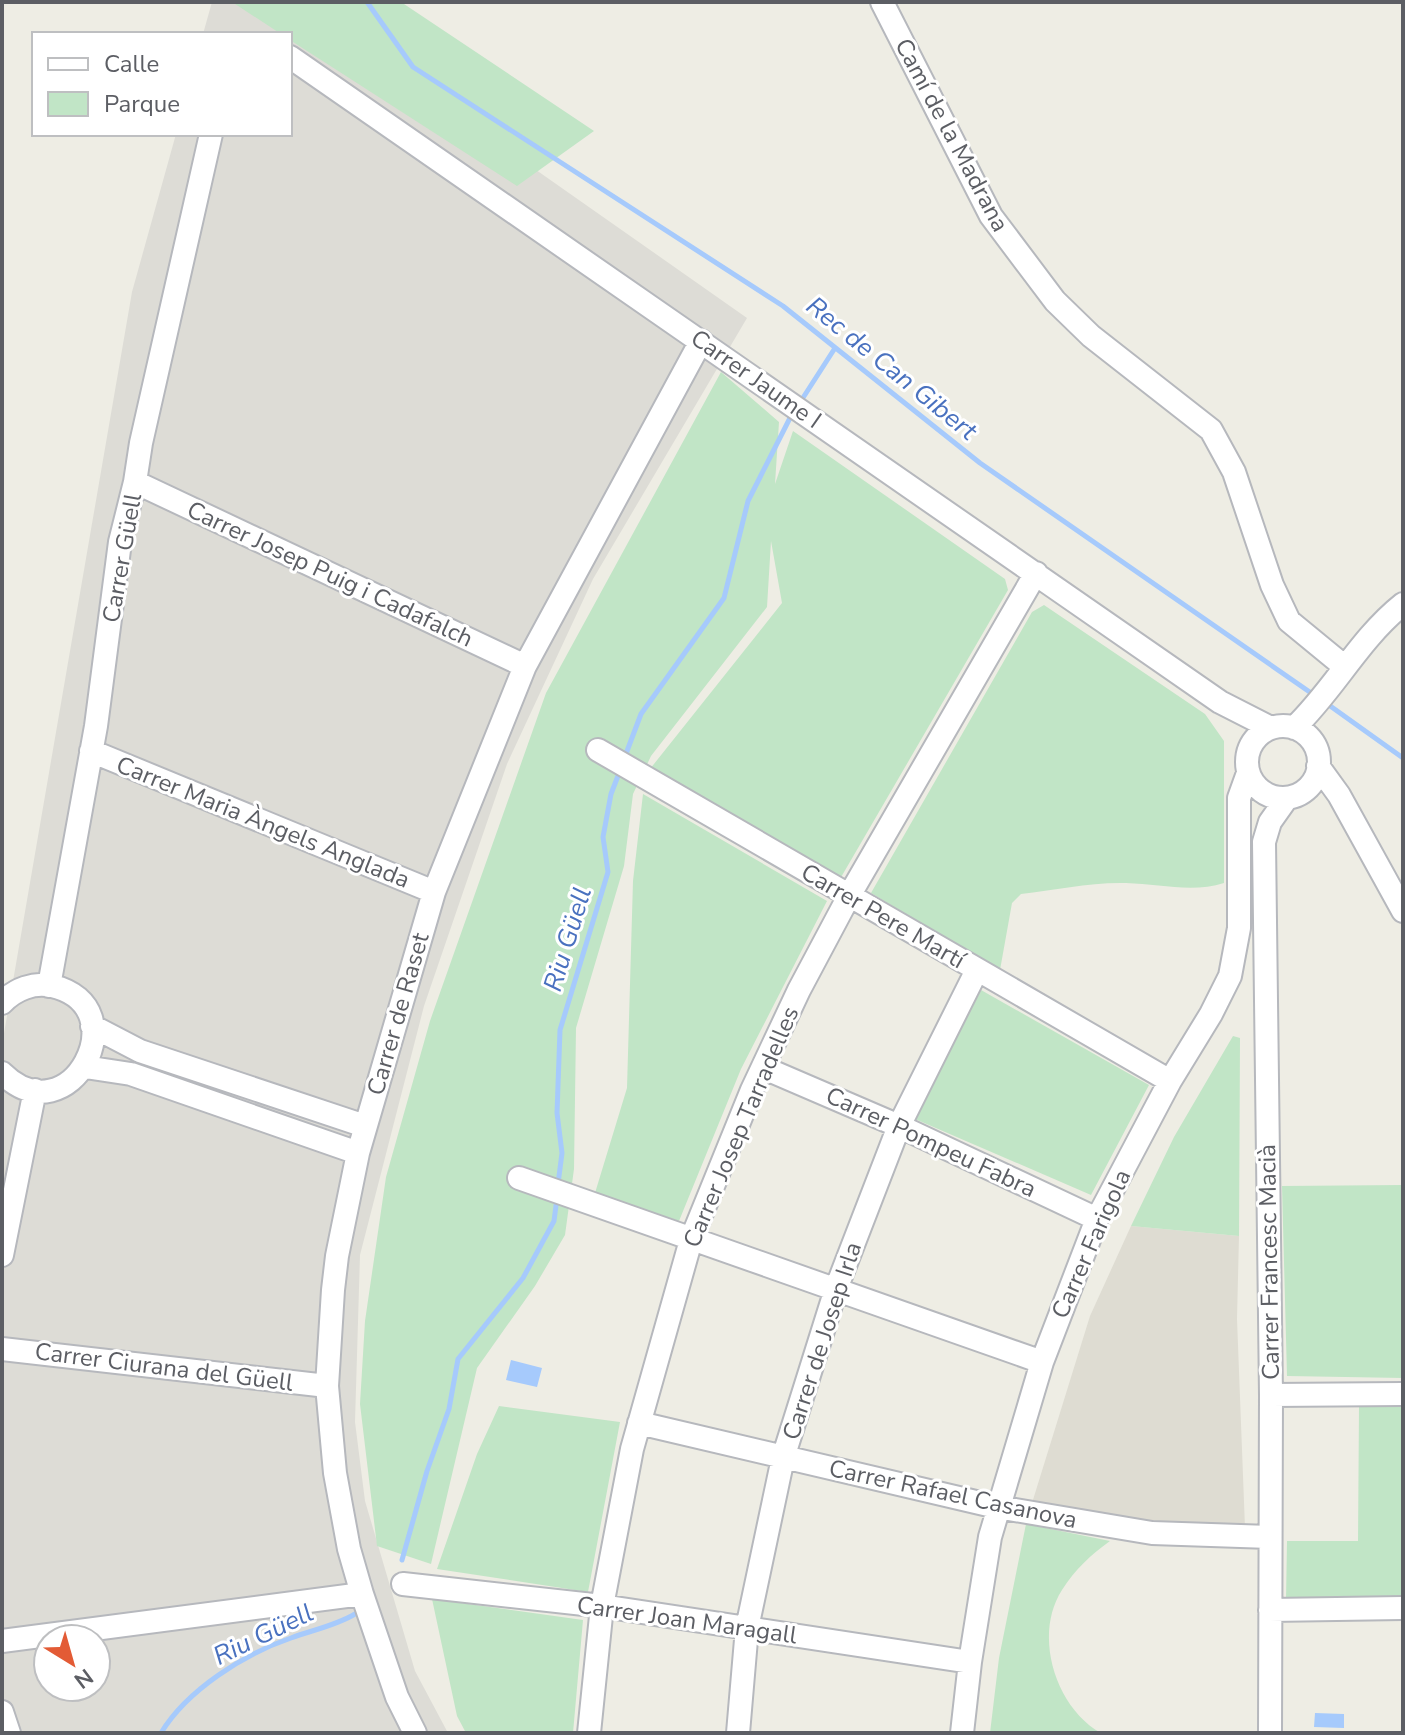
<svg xmlns="http://www.w3.org/2000/svg" width="1405" height="1735" viewBox="0 0 1405 1735" font-family="'Nunito Sans',sans-serif">
	<style>
		.industrial { fill: #dddcd6; fill-rule: evenodd }
		.education { fill: #dedcd2 }
		.green { fill: #c1e5c6 }
		.water { fill: #a6cafc }
		.lines { fill: none; stroke-linecap: round; stroke-linejoin: round }
		.stream { stroke: #a6cafc; stroke-width: 5 }
		.minor-casing { stroke: #b6b8bd; stroke-width: 26 }
		.minor { stroke: #fff; stroke-width: 22 }
		.labels { text-anchor: middle; stroke-width: 6; stroke-linejoin: round; paint-order: stroke }
		.street-label { font-size: 24px; fill: #5c5e64; stroke: #fff }
		.water-label { font-size: 26px; font-style: italic; fill: #4971bf; stroke: #fff }
	</style>
	<rect width="100%" height="100%" fill="#eeede4"/>
	<path class="industrial" d="M 212,2 L 297,2 L 747,318 L 593,579 L 507,764 L 424,1006 L 360,1255 L 355,1422 L 365,1501 L 415,1671 L 448,1733 L 2,1733 L 2,1045 L 132,292 L 176,134 L 290,134 L 290,34 L 203,34 ZM 48,1639 L 96,1639 L 96,1687 L 48,1687 Z"/>
	<path class="education" d="M 1131,1226 L 1239,1236 L 1237,1319 L 1245,1528 L 1199,1526 L 1095,1516 L 1032,1503 L 1090,1316 Z"/>
	<path class="green" d="M 232,2 L 401,2 L 594,131 L 517,186 L 290,40 L 290,34 L 281,34 Z
		M 721,372 L 779,422 L 775,484 L 793,431 L 1005,579 L 1008,590 L 840,879 L 650,769 L 782,603 L 771,541 L 767,607 L 651,756 L 633,794 L 624,866 L 576,1028 L 574,1169 L 565,1235 L 535,1286 L 477,1368 L 431,1564 L 377,1546 L 360,1404 L 365,1321 L 386,1177 L 430,1021 L 546,693 Z
		M 1044,605 L 1205,714 L 1224,741 L 1224,883 C 1193,893 1159,884 1126,883 C 1091,882 1055,890 1021,894 L 1012,903 L 1000,970 L 871,893 L 1032,612 Z
		M 643,794 L 827,901 L 741,1069 L 679,1221 L 595,1193 L 627,1088 L 633,881 Z
		M 981,990 L 1149,1085 L 1091,1195 L 915,1119 Z
		M 1233,1036 L 1240,1038 L 1239,1236 L 1131,1226 L 1174,1137 Z
		M 1403,1185 L 1403,1378 L 1287,1376 L 1282,1186 Z
		M 499,1406 L 620,1422 L 588,1592 L 437,1569 L 477,1454 Z
		M 1359,1407 L 1403,1407 L 1403,1599 L 1286,1600 L 1287,1541 L 1358,1541 Z
		M 1026,1524 L 1110,1541 C 1091,1555 1075,1569 1062,1590 C 1033,1635 1055,1707 1101,1733 L 990,1733 L 999,1658 Z
		M 432,1599 L 583,1620 L 573,1733 L 466,1733 L 457,1716 Z"/>
	<path class="water" d="M 511,1360 L 542,1368 L 537,1387 L 506,1380 Z
		M 1315,1713 L 1344,1714 L 1344,1728 L 1314,1727 Z"/>
	<g class="lines">
		<path class="stream" d="M 367,2 L 413,67 L 783,306 L 980,463 L 1314,695
			M 799,404 L 835,348
			M 1326,703 L 1403,758
			M 624,759 L 641,714 L 724,598 L 748,501 L 793,412
			M 558,1184 L 562,1153 L 557,1113 L 560,1030 L 608,872 L 603,837 L 611,794 L 621,768
			M 402,1560 L 427,1471 L 449,1409 L 458,1359 L 523,1278 L 554,1221 L 557,1198
			M 161,1733 C 187,1690 244,1654 291,1638 C 312,1630 335,1626 355,1614"/>
		<defs>
			<path id="minor" d="M 882,2 L 991,216 L 1055,301 L 1091,336 L 1211,430 L 1234,472 L 1272,585 L 1289,621 L 1345,667
				M 290,57 L 1220,702 L 1271,728
				M 135,482 L 525,666
				M1247 762a36 36 0 1 1 72 0a36 36 0 1 1-72 0Z
				M 1294,728 C 1334,690 1359,639 1403,604
				M 598,750 L 1170,1081
				M 91,751 L 434,892
				M 1318,766 L 1339,795 L 1403,911
				M 49,986 L 96,726 L 120,542 L 135,482 L 141,443 L 211,134
				M 2,1003 C 15,989 34,982 52,986 C 140,1006 70,1140 2,1073
				M 92,1026 L 140,1051 L 365,1126
				M 85,1067 L 131,1074 L 358,1153
				M 764,1068 L 899,1126 L 1097,1219
				M 519,1178 L 1042,1362
				M 2,1255 L 35,1090
				M 2,1349 L 327,1386
				M 1271,1395 L 1403,1394
				M 639,1423 L 997,1507 L 1152,1533 L 1270,1537
				M 403,1584 L 602,1606 L 970,1662
				M 1270,1610 L 1403,1608
				M 2,1641 L 362,1594
				M 2,1712 L 9,1733
				M 415,1733 L 397,1697 L 362,1594 L 349,1549 L 335,1473 L 327,1386 L 333,1290 L 337,1256 L 358,1153 L 434,892 L 525,666 L 701,341
				M 589,1733 L 602,1606 L 632,1449 L 691,1240 L 752,1090 L 799,990 L 849,896 L 1036,573
				M 738,1733 L 747,1628 L 783,1458 L 836,1289 L 899,1126 L 977,970
				M 962,1733 L 970,1662 L 990,1537 L 1042,1362 L 1097,1219 L 1170,1081 L 1211,1014 L 1230,976 L 1239,928 L 1239,798 L 1248,773
				M 1270,1733 L 1271,1395 L 1264,842 L 1270,822 L 1287,798"/>
		</defs>
		<use href="#minor" class="minor-casing"/>
		<use href="#minor" class="minor"/>
	</g>
	<g class="labels">
		<g class="street-label">
			<text transform="translate(952 135) rotate(62)" y="8">Camí de la Madrana</text>
			<text transform="translate(756 379) rotate(35)" y="8">Carrer Jaume I</text>
			<text transform="translate(122 558) rotate(-80)" y="8">Carrer Güell</text>
			<text transform="translate(330 574) rotate(25)" y="8">Carrer Josep Puig i Cadafalch</text>
			<text transform="translate(263 822) rotate(22)" y="8">Carrer Maria Àngels Anglada</text>
			<text transform="translate(883 916) rotate(30)" y="8">Carrer Pere Martí</text>
			<text transform="translate(398 1014) rotate(-74)" y="8">Carrer de Raset</text>
			<text transform="translate(741 1127) rotate(-67)" y="8">Carrer Josep Tarradelles</text>
			<text transform="translate(931 1142) rotate(25)" y="8">Carrer Pompeu Fabra</text>
			<text transform="translate(1091 1244) rotate(-66)" y="8">Carrer Farigola</text>
			<text transform="translate(1269 1262) rotate(-91)" y="8">Carrer Francesc Macià</text>
			<text transform="translate(822 1341) rotate(-72)" y="8">Carrer de Josep Irla</text>
			<text transform="translate(164 1367) rotate(7)" y="8">Carrer Ciurana del Güell</text>
			<text transform="translate(953 1494) rotate(12)" y="8">Carrer Rafael Casanova</text>
			<text transform="translate(687 1620) rotate(8)" y="8">Carrer Joan Maragall</text>
		</g>
		<g class="water-label">
			<text transform="translate(892 368) rotate(39)" y="9">Rec de Can Gibert</text>
			<text transform="translate(567 939) rotate(-73)" y="9">Riu Güell</text>
			<text transform="translate(263 1634) rotate(-26)" y="9">Riu Güell</text>
		</g>
	</g>
	<rect width="1405" height="1735" fill="none" stroke="#5c5e64" stroke-width="8"/>
	<rect x="32" y="32" width="260" height="104" fill="#ffffff" stroke="#bebfc1" stroke-width="2"/>
	<rect x="48" y="58" width="40" height="12" fill="#ffffff" stroke="#bebfc1" stroke-width="2"/>
	<text x="104" y="72" font-size="24" fill="#5c5e64">Calle</text>
	<rect x="48" y="92" width="40" height="24" fill="#c1e5c6" stroke="#bebfc1" stroke-width="2"/>
	<text x="104" y="112" font-size="24" fill="#5c5e64">Parque</text>
	<g transform="translate(72 1663) rotate(143)"><circle r="38" fill="#ffffff" stroke="#bebfc1" stroke-width="2"/>
	<path d="M0-6L14 30L0 20L-14 30Z" fill="#e35b35"/>
	<text y="-12" font-size="22" font-weight="bold" text-anchor="middle" fill="#5c5e64">N</text>
	</g>
</svg>
